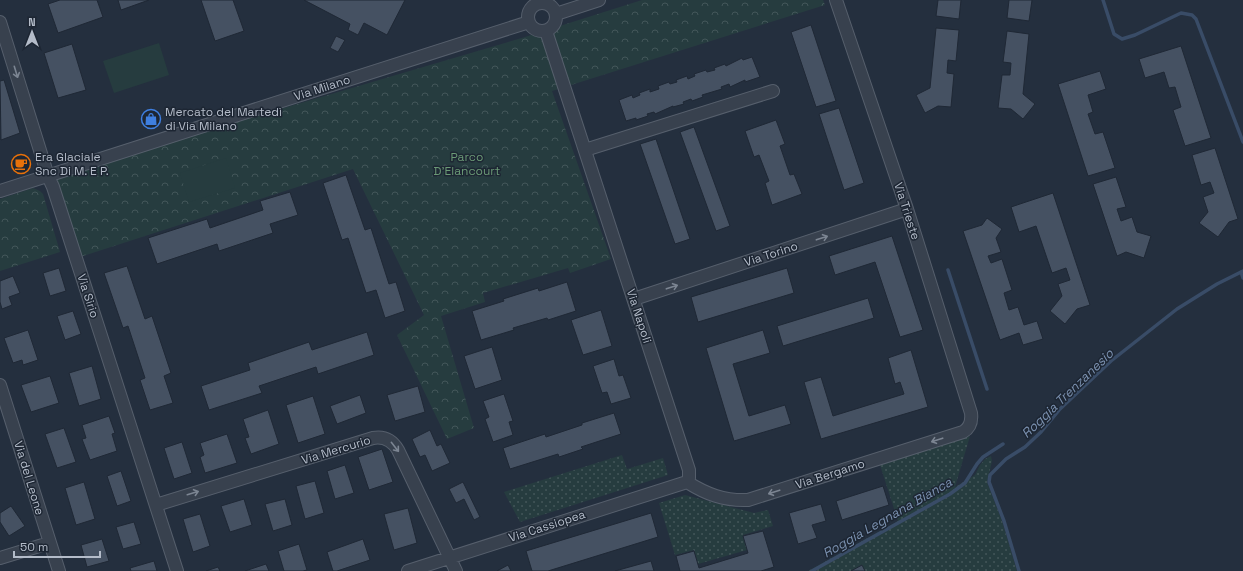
<svg xmlns="http://www.w3.org/2000/svg" width="1243" height="571" viewBox="0 0 1243 571" font-family="'Space Grotesk',sans-serif">
	<style>
		.grass { fill: url(#grass-dots) }
		.park { fill: url(#park-crowns) }
		.pitch { fill: #263c3f }
		.lines { fill: none; stroke-linecap: round; stroke-linejoin: round }
		.stream { stroke: #394c67; stroke-width: 3.5 }
		.building { fill: #455162; stroke: #1f2835 }
		.minor-casing { stroke: #565f6c; stroke-width: 14 }
		.minor { stroke: #38414e; stroke-width: 12 }
		.oneway { stroke: #7c8592 }
		.labels { text-anchor: middle; stroke-width: 3; stroke-linejoin: round; paint-order: stroke }
		.street-label { font-size: 12px; fill: #b4bcc9; stroke: #1d2633 }
		.poi-label { font-size: 12px; fill: #b4bcc9; stroke: #1d2633; text-anchor: start }
		.park-label { font-size: 12px; fill: #6b9a76; stroke: #1d2633 }
		.water-label { font-size: 13px; font-style: italic; fill: #7c92b1; stroke: #1d2633 }
	</style>
	<defs>
		<pattern id="grass-dots" width="8" height="8" patternUnits="userSpaceOnUse"><rect width="8" height="8" fill="#263c3f"/><path d="M2 2h.1M6 6h.1" fill="none" stroke="#435659" stroke-width="1.8" stroke-linecap="round"/></pattern>
		<pattern id="park-crowns" width="20" height="18" patternUnits="userSpaceOnUse"><rect width="20" height="18" fill="#263c3f"/><path d="M2 6a3 3 0 1 1 6 0M12 15a3 3 0 1 1 6 0" fill="none" stroke="#435659"/></pattern>
	</defs>
	<rect width="100%" height="100%" fill="#242f3e"/>
	<path class="grass" d="M 970,436 L 955,487 L 975,475 L 980,465 L 985,459 L 991,456 L 992,461 L 987,482 L 1002,521 L 1017,571 L 808,571 L 898,521 L 880,465 Z
		M 622,455 L 627,469 L 663,458 L 668,475 L 520,522 L 504,492 Z
		M 685,495 L 754,513 L 768,510 L 773,526 L 743,535 L 747,550 L 698,564 L 694,550 L 675,555 L 659,503 Z"/>
	<path class="park" d="M 642,0 L 823,0 L 825,5 L 552,91 L 611,259 L 570,273 L 568,268 L 483,293 L 485,302 L 441,316 L 474,428 L 447,439 L 397,335 L 424,315 L 353,169 L 80,257 L 52,176 L 525,37 Z
		M 33,188 L 40,191 L 43,194 L 60,252 L 0,271 L 0,199 Z"/>
	<path class="pitch" d="M 159,43 L 169,75 L 114,93 L 103,61 Z
		M 226,158 L 235,188 L 189,202 L 180,173 Z"/>
	<g class="lines">
		<path class="stream" d="M 1103,0 L 1114,34 L 1122,39 L 1135,35 L 1181,13 L 1192,15 L 1196,19 L 1243,142
			M 948,270 L 987,389
			M 1241,272 L 1243,278
			M 812,571 L 950,494 L 965,483 L 977,464 L 983,457 L 1003,444
			M 1019,571 L 1004,521 L 989,482 L 990,475 L 1006,459 L 1025,447 L 1041,432 L 1060,409 L 1111,361 L 1177,309 L 1217,284 L 1243,271"/>
	</g>
	<path class="building" d="M 60,0 L 97,0 L 103,17 L 58,33 L 48,4 Z
		M 118,0 L 149,0 L 121,10 Z
		M 201,0 L 233,0 L 244,31 L 215,41 Z
		M 304,0 L 405,0 L 387,35 L 364,23 L 358,35 L 348,30 L 350,24 Z
		M 938,0 L 961,0 L 959,19 L 936,16 Z
		M 1009,0 L 1032,0 L 1029,21 L 1007,18 Z
		M 811,25 L 836,101 L 816,107 L 791,32 Z
		M 936,28 L 959,30 L 956,61 L 948,60 L 947,73 L 954,74 L 951,107 L 938,106 L 925,113 L 916,95 L 930,88 Z
		M 1007,31 L 1029,34 L 1023,94 L 1035,104 L 1023,119 L 1011,109 L 998,108 L 1002,75 L 1010,75 L 1011,63 L 1003,62 Z
		M 336,36 L 345,40 L 338,52 L 330,48 Z
		M 72,44 L 86,90 L 58,98 L 44,53 Z
		M 1181,46 L 1211,138 L 1185,146 L 1173,110 L 1181,107 L 1175,87 L 1169,88 L 1164,72 L 1145,78 L 1139,59 Z
		M 752,57 L 760,77 L 745,82 L 745,80 L 730,87 L 729,84 L 721,87 L 722,89 L 702,95 L 703,97 L 692,101 L 691,99 L 683,102 L 684,104 L 673,107 L 673,106 L 655,114 L 654,112 L 647,114 L 648,116 L 636,120 L 636,118 L 626,121 L 619,100 L 632,95 L 633,98 L 640,95 L 639,93 L 650,89 L 650,92 L 659,89 L 658,86 L 669,82 L 670,84 L 677,82 L 676,80 L 687,76 L 688,79 L 695,76 L 694,74 L 706,70 L 707,72 L 715,70 L 714,68 L 725,64 L 726,66 L 742,58 L 743,60 Z
		M 1100,71 L 1106,89 L 1088,95 L 1093,112 L 1088,114 L 1095,134 L 1103,132 L 1115,168 L 1088,176 L 1058,84 Z
		M 4,80 L 20,133 L 1,140 L 0,81 Z
		M 839,108 L 864,183 L 844,190 L 819,114 Z
		M 776,120 L 785,144 L 780,146 L 790,175 L 794,174 L 802,194 L 772,205 L 765,183 L 769,181 L 759,155 L 754,157 L 745,131 Z
		M 694,127 L 730,226 L 716,231 L 680,132 Z
		M 656,139 L 690,239 L 675,244 L 640,144 Z
		M 1215,148 L 1238,219 L 1229,222 L 1218,237 L 1199,223 L 1208,212 L 1203,197 L 1214,193 L 1210,182 L 1201,185 L 1192,155 Z
		M 346,175 L 365,230 L 371,228 L 389,284 L 396,282 L 405,311 L 385,318 L 376,290 L 366,293 L 348,238 L 342,240 L 323,183 Z
		M 1116,177 L 1126,207 L 1117,209 L 1121,221 L 1132,217 L 1137,232 L 1151,236 L 1144,258 L 1126,252 L 1117,256 L 1093,184 Z
		M 290,192 L 298,215 L 270,224 L 273,233 L 219,251 L 217,244 L 157,264 L 148,238 L 207,219 L 210,228 L 263,210 L 260,201 Z
		M 1053,193 L 1090,305 L 1077,309 L 1065,324 L 1050,311 L 1062,296 L 1058,284 L 1070,280 L 1066,268 L 1052,273 L 1036,226 L 1019,232 L 1011,207 Z
		M 987,218 L 1002,229 L 996,238 L 1001,252 L 988,256 L 991,263 L 1002,259 L 1012,290 L 1004,293 L 1009,310 L 1018,307 L 1024,325 L 1037,321 L 1043,339 L 1023,345 L 1019,333 L 1000,340 L 963,231 L 982,225 Z
		M 892,236 L 923,330 L 900,337 L 875,262 L 835,275 L 829,256 Z
		M 127,266 L 145,319 L 152,316 L 171,373 L 164,376 L 173,403 L 150,410 L 140,380 L 145,378 L 128,326 L 123,328 L 104,273 Z
		M 59,268 L 66,291 L 50,296 L 43,273 Z
		M 787,268 L 794,293 L 698,322 L 691,297 Z
		M 13,276 L 20,293 L 9,297 L 12,305 L 2,309 L 0,302 L 0,281 Z
		M 567,282 L 576,311 L 548,320 L 547,318 L 513,328 L 514,330 L 481,340 L 472,311 L 504,301 L 503,299 L 538,288 L 539,291 Z
		M 868,298 L 874,318 L 783,346 L 777,326 Z
		M 601,310 L 612,346 L 583,355 L 571,320 Z
		M 73,311 L 81,334 L 65,340 L 57,316 Z
		M 28,330 L 38,360 L 23,365 L 22,360 L 13,363 L 4,338 Z
		M 763,330 L 770,353 L 733,364 L 749,416 L 785,405 L 791,424 L 734,441 L 706,348 Z
		M 367,332 L 374,355 L 318,374 L 316,367 L 259,386 L 262,393 L 209,410 L 201,386 L 250,370 L 248,363 L 309,342 L 312,350 Z
		M 492,347 L 502,380 L 475,389 L 464,356 Z
		M 911,350 L 928,407 L 821,439 L 804,382 L 821,377 L 833,416 L 904,394 L 900,382 L 895,384 L 888,358 Z
		M 614,359 L 619,376 L 623,375 L 631,398 L 611,404 L 607,392 L 602,393 L 593,366 Z
		M 92,366 L 101,399 L 79,406 L 69,373 Z
		M 50,376 L 59,403 L 31,412 L 21,385 Z
		M 418,386 L 425,412 L 395,421 L 387,395 Z
		M 504,394 L 513,421 L 509,422 L 513,435 L 493,442 L 485,419 L 489,417 L 483,401 Z
		M 360,395 L 366,413 L 337,424 L 330,406 Z
		M 313,396 L 325,434 L 298,443 L 286,405 Z
		M 268,410 L 279,444 L 251,454 L 245,438 L 249,437 L 243,419 Z
		M 614,413 L 621,434 L 581,447 L 583,449 L 559,457 L 558,454 L 510,469 L 503,448 L 545,434 L 546,437 L 582,425 L 582,423 Z
		M 109,416 L 115,433 L 112,434 L 117,451 L 90,460 L 82,439 L 86,438 L 82,425 Z
		M 64,428 L 76,462 L 57,468 L 45,434 Z
		M 430,430 L 437,446 L 441,444 L 450,463 L 432,471 L 425,455 L 420,457 L 412,439 Z
		M 227,434 L 237,463 L 205,473 L 200,457 L 204,455 L 200,443 Z
		M 182,442 L 192,473 L 174,479 L 164,448 Z
		M 382,449 L 393,482 L 369,490 L 358,457 Z
		M 345,465 L 354,493 L 335,499 L 327,471 Z
		M 121,471 L 131,501 L 117,506 L 107,476 Z
		M 315,481 L 324,513 L 305,519 L 296,486 Z
		M 84,482 L 95,519 L 76,525 L 65,488 Z
		M 463,482 L 480,517 L 474,520 L 464,499 L 456,503 L 449,489 Z
		M 883,486 L 889,505 L 842,520 L 836,501 Z
		M 244,499 L 252,525 L 230,532 L 221,506 Z
		M 285,499 L 292,525 L 273,531 L 265,504 Z
		M 821,504 L 826,521 L 812,525 L 817,538 L 798,544 L 789,513 Z
		M 11,506 L 25,526 L 9,536 L 0,522 L 0,513 Z
		M 408,508 L 417,543 L 394,550 L 384,514 Z
		M 651,513 L 658,537 L 548,571 L 532,571 L 526,551 Z
		M 200,514 L 210,546 L 193,552 L 183,519 Z
		M 134,522 L 141,544 L 123,549 L 116,527 Z
		M 763,531 L 774,567 L 761,571 L 680,571 L 676,556 L 694,551 L 699,568 L 748,553 L 743,536 Z
		M 102,539 L 109,561 L 87,567 L 81,545 Z
		M 363,539 L 370,560 L 337,571 L 333,571 L 327,552 Z
		M 299,544 L 307,570 L 303,571 L 284,571 L 278,551 Z
		M 154,561 L 157,571 L 131,571 L 130,568 Z
		M 651,561 L 654,571 L 615,571 Z
		M 266,564 L 269,571 L 245,571 Z
		M 508,565 L 511,571 L 497,571 Z
		M 862,565 L 865,571 L 851,571 Z
		M 218,567 L 220,571 L 206,571 Z"/>
	<g class="lines">
		<defs>
			<path id="minor" d="M528 17a14 14 0 1 1 28 0a14 14 0 1 1-28 0Z
				M 556,14 L 599,0
				M 0,22 L 48,176 L 53,187 L 177,571
				M 546,31 L 689,470 L 689,478 L 687,482
				M 585,150 L 773,91
				M 0,191 L 529,22
				M 634,299 L 907,209
				M 0,385 L 59,571
				M 687,482 C 706,494 724,501 748,500 L 963,432 C 970,428 972,421 971,413 L 907,209 L 836,0
				M 156,505 L 373,438 C 384,436 392,440 398,450 L 456,571
				M 0,558 L 49,543
				M 408,571 L 687,482"/>
		</defs>
		<use href="#minor" class="minor-casing"/>
		<use href="#minor" class="minor"/>
	</g>
	<defs><path id="oneway-shaft" d="M-6 0H5M1.5-3L5.5 0L1.5 3" fill="none" stroke-width="1.6" stroke-linecap="round" stroke-linejoin="round"/></defs>
	<g class="oneway">
		<use href="#oneway-shaft" transform="translate(16 72) rotate(73)"/>
		<use href="#oneway-shaft" transform="translate(822 238) rotate(-18)"/>
		<use href="#oneway-shaft" transform="translate(672 287) rotate(-18)"/>
		<use href="#oneway-shaft" transform="translate(937 440) rotate(162)"/>
		<use href="#oneway-shaft" transform="translate(395 447) rotate(52)"/>
		<use href="#oneway-shaft" transform="translate(774 492) rotate(162)"/>
		<use href="#oneway-shaft" transform="translate(193 493) rotate(-17)"/>
	</g>
	<defs>
		<symbol id="shop-ring" viewBox="-11 -11 22 22"><circle r="9.5" fill="#1d2633" stroke="#3f7fe0" stroke-width="1.5"/><path d="M-5-2.5h2.3a2.7 3.5 0 0 1 5.4 0H5L5.5 6h-11ZM-1.5-2.5h3a1.5 2.3 0 0 0-3 0Z" fill="#3f7fe0"/></symbol>
		<symbol id="cafe-ring" viewBox="-11 -11 22 22"><circle r="9.5" fill="#1d2633" stroke="#e8710a" stroke-width="1.5"/><path d="M-5.5-4.5H6V0H3Q3 3.5 0 3.5H-2.5Q-5.5 3.5-5.5 0ZM3-3.2v2h1.7v-2ZM-6 4.5H4V6H-6Z" fill="#e8710a"/></symbol>
	</defs>
	<g fill-rule="evenodd">
		<use href="#shop-ring" x="140" y="108" width="22" height="22"/>
		<use href="#cafe-ring" x="10" y="153" width="22" height="22"/>
	</g>
	<g class="labels">
		<g class="street-label">
			<text transform="translate(322 88) rotate(-18)" y="4">Via Milano</text>
			<text transform="translate(907 211) rotate(72)" y="4">Via Trieste</text>
			<text transform="translate(771 254) rotate(-18)" y="4">Via Torino</text>
			<text transform="translate(88 296) rotate(72)" y="4">Via Sirio</text>
			<text transform="translate(639 316) rotate(72)" y="4">Via Napoli</text>
			<text transform="translate(336 450) rotate(-17)" y="4">Via Mercurio</text>
			<text transform="translate(830 474) rotate(-18)" y="4">Via Bergamo</text>
			<text transform="translate(29 478) rotate(73)" y="4">Via del Leone</text>
			<text transform="translate(547 526) rotate(-18)" y="4">Via Cassiopea</text>
		</g>
		<g class="poi-label">
			<text x="165" y="116">Mercato del Martedì<tspan x="165" dy="14">di Via Milano</tspan></text>
			<text x="35" y="161">Era Glaciale<tspan x="35" dy="14">Snc Di M. E P.</tspan></text>
		</g>
		<g class="park-label">
			<text x="467" y="161">Parco<tspan x="467" dy="14">D'Elancourt</tspan></text>
		</g>
		<g class="water-label">
			<text transform="translate(1067 393) rotate(-44)" y="5">Roggia Trenzanesio</text>
			<text transform="translate(887 517) rotate(-30)" y="5">Roggia Legnana Bianca</text>
		</g>
	</g>
	<g transform="translate(32 32)" stroke="#1d2633" stroke-width="3" paint-order="stroke">
	<path d="M0-3L7 15L0 10L-7 15Z" fill="#b4bcc9"/>
	<text y="-6" font-size="11" font-weight="bold" text-anchor="middle" fill="#b4bcc9">N</text>
	</g>
	<path d="M14 551v6h86v-6" fill="none" stroke="#b4bcc9" stroke-width="2"/>
	<text x="20" y="551" font-size="12" fill="#b4bcc9" stroke="#1d2633" stroke-width="3" paint-order="stroke">50 m</text>
</svg>
